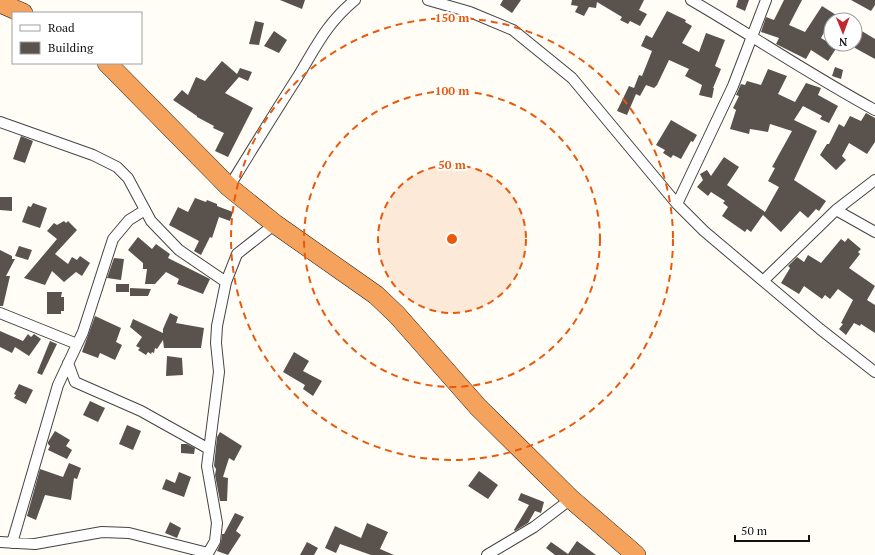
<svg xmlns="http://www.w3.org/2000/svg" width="875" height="555" viewBox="0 0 875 555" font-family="'PT Serif',serif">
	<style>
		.building { fill: #5a524d }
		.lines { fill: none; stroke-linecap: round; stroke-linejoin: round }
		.street-casing { stroke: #444; stroke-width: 12 }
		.highway-casing { stroke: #222; stroke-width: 20 }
		.street { stroke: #fff; stroke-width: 10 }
		.highway { stroke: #f5a25d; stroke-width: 19 }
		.ring { fill: none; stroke: #e8590c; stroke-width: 2; stroke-dasharray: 7 5 }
		.centre { fill: #e8590c; stroke: #fff; stroke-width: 2 }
		.ring-label { font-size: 12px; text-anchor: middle; font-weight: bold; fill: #e8590c; stroke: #fff; stroke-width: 4; stroke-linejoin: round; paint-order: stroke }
	</style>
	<rect width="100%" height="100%" fill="#fffdf5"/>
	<path class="building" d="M 280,0 L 305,0 L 302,9 Z
		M 503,0 L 521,0 L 512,13 L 500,5 Z
		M 572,0 L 644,0 L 639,10 L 647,14 L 640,26 L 630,21 L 628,24 L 620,20 L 622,17 L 597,2 L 596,8 L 589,7 L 584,16 L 575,12 L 578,6 L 571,5 Z
		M 738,0 L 749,0 L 745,11 L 736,7 Z
		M 784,0 L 802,0 L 789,25 L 805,32 L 822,6 L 844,20 L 831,20 L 821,38 L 831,44 L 839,44 L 828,61 L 811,50 L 806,59 L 776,44 L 779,38 L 761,32 L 766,17 L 774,20 Z
		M 851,0 L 875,0 L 875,5 L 871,11 Z
		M 667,11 L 686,20 L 685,22 L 692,26 L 682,43 L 699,52 L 706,33 L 725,40 L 715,66 L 721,69 L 713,88 L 714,88 L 712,98 L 699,95 L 702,85 L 685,76 L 689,69 L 669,60 L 657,85 L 654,88 L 646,85 L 640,96 L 636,94 L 627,115 L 617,111 L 629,86 L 634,88 L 639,75 L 642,76 L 652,51 L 641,46 L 646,35 L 652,38 Z
		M 255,21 L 264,23 L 259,45 L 249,44 Z
		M 855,27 L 875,39 L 875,59 L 855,48 Z
		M 274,31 L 287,40 L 279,53 L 264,46 Z
		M 222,61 L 237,74 L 240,68 L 252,72 L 248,81 L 239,77 L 225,93 L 253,108 L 228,157 L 215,151 L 224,133 L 213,128 L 214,126 L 197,117 L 197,116 L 173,100 L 182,90 L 188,95 L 196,77 L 205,81 Z
		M 835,67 L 843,70 L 841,79 L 832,76 Z
		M 768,69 L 787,76 L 778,94 L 795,102 L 806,83 L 821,88 L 818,95 L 838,106 L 829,123 L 820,119 L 822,116 L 803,106 L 794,120 L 817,131 L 794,180 L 826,201 L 819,211 L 816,209 L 808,218 L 800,211 L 781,232 L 763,215 L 751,232 L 747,229 L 745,232 L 722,216 L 728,207 L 723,203 L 725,201 L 711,192 L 708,196 L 697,187 L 703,180 L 700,174 L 707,170 L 711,176 L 724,157 L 739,167 L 727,185 L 765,212 L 779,187 L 768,181 L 775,168 L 772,167 L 792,131 L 770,124 L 768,132 L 750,129 L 749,134 L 730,129 L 736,110 L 733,108 L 739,96 L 736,95 L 741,84 L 745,85 L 747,81 L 761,85 Z
		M 866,113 L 875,118 L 875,142 L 867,154 L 849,143 L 842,156 L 846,160 L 836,170 L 820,155 L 827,144 L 829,144 L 839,124 L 844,127 L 850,116 L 861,121 Z
		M 671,120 L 697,135 L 693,142 L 691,141 L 681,159 L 673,155 L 671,158 L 663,153 L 665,150 L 656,145 Z
		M 21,136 L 33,141 L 25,163 L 13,159 Z
		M 0,197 L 12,197 L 12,211 L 0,210 Z
		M 195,198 L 206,202 L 207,200 L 217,204 L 217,206 L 233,212 L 230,221 L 219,217 L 212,238 L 210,237 L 201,255 L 194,251 L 199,241 L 169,225 L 178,207 L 188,212 Z
		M 33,203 L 47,208 L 40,228 L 22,222 L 28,206 L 31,207 Z
		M 64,221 L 66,223 L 68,221 L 77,230 L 55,254 L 68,264 L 72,257 L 77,260 L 80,256 L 90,263 L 82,276 L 76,272 L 64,282 L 52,271 L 45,285 L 24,278 L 57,239 L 47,231 L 54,223 L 57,225 Z
		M 138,237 L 152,249 L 156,244 L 170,254 L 168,258 L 210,279 L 203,294 L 177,284 L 179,279 L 166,272 L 155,284 L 145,284 L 147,269 L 143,269 L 143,263 L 128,250 Z
		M 848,238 L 861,249 L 858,252 L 860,254 L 849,268 L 875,286 L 867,300 L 875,305 L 875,333 L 861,324 L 860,326 L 854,323 L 846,335 L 839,329 L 843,324 L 841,323 L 853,300 L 838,289 L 830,299 L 825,295 L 822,299 L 804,286 L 799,294 L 781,283 L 790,268 L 788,266 L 797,257 L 804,262 L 808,255 L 821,263 L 841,239 L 845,242 Z
		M 19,246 L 32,250 L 28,260 L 15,256 Z
		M 0,250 L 12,256 L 12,259 L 15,259 L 6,276 L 10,276 L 3,306 L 0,306 Z
		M 114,258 L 124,259 L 121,280 L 107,278 Z
		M 116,284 L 129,284 L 129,292 L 116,292 Z
		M 130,288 L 151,289 L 148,296 L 130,296 Z
		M 47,292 L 62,292 L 61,297 L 64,297 L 64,311 L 61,311 L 61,314 L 47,314 Z
		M 170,313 L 178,317 L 176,323 L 204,328 L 201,348 L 164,348 L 163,340 L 157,349 L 155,348 L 154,353 L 152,352 L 151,354 L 148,352 L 146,355 L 138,350 L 140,348 L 136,346 L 142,337 L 130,327 L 133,319 L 163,333 L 163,329 Z
		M 95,316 L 121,328 L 116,342 L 122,345 L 115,360 L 100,353 L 98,358 L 82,352 Z
		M 0,331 L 23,341 L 28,334 L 31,337 L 34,334 L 41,339 L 29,356 L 15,347 L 12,353 L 0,347 Z
		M 50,341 L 57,344 L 42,375 L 37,373 Z
		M 294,352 L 309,361 L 303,371 L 322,381 L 313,396 L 303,389 L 305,385 L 283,372 Z
		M 167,356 L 182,358 L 183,375 L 166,376 Z
		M 19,384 L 33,390 L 26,404 L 14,398 L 16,395 L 14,394 Z
		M 90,401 L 105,408 L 98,422 L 83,415 Z
		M 127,425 L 141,431 L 133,450 L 119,444 Z
		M 55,431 L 70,440 L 66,446 L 72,450 L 67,459 L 48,450 L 50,446 L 48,444 L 48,442 Z
		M 220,432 L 242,446 L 234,461 L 229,458 L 223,477 L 228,478 L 227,501 L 220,501 L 215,475 L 216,469 L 214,466 L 217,437 Z
		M 181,444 L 187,444 L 195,448 L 194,454 L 181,453 Z
		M 69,463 L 81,468 L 77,479 L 74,478 L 71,500 L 45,495 L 36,520 L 27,516 L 40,469 L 63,477 Z
		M 479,471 L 498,485 L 488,499 L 468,486 Z
		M 179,472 L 191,477 L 184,497 L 162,489 L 166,479 L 175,483 Z
		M 521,493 L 544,502 L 541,513 L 535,511 L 528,523 L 515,531 L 514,530 L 529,505 L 518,500 Z
		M 235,513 L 244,517 L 236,531 L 241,535 L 228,555 L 217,551 L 221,542 L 222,534 L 224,534 Z
		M 170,522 L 181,528 L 177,538 L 165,533 Z
		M 367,523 L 388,532 L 380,549 L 394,555 L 371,555 L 340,544 L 336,553 L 325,548 L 335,526 L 361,538 Z
		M 577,541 L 596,555 L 555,555 L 546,548 L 551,542 L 568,554 Z
		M 307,542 L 318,548 L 314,555 L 300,555 Z"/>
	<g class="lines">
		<defs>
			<path id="street" d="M 428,0 L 470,12 L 513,30 L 572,78 L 677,204 L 704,231 L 820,329 L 875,372
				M 691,0 C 753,36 812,76 875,110
				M 0,122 L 93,155 L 117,167 L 128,178 L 151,221 L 179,250 L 226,282
				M 229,187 C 251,151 274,114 297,78 C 316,47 326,24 355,0
				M 677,204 L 733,86 L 766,0
				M 836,210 L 875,232
				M 764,280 L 836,210 L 875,180
				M 0,313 L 77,344
				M 68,363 L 75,382 L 141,411 L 209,449
				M 0,542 L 35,544 L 102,532 L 129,533 L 208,553
				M 12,543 L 58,385 L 83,332 L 113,239 L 129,220 L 145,210
				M 207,555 L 215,541 L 217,523 L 207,466 L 219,372 L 216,343 L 217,326 L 226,282 L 237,254 L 275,224
				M 487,555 L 534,527 L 571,499"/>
			<path id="highway" d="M 0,3 L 23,13
				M 107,63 L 229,187 L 275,224 L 376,295 L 397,315 L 478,407 L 571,499 L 636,555"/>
		</defs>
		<use href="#street" class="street-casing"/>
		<use href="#highway" class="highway-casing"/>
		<use href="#street" class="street"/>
		<use href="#highway" class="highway"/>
	</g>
	<circle cx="452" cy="239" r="74" fill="#e8590c" fill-opacity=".12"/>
	<g class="ring">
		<circle cx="452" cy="239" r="74"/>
		<circle cx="452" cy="239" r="148"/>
		<circle cx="452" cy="239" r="221"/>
	</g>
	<circle cx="452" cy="239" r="6" class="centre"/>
	<g class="ring-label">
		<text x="452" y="22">150 m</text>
		<text x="452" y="95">100 m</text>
		<text x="452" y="169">50 m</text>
	</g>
	<rect x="12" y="12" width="130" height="52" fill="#ffffff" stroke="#a0a0a0"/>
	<rect x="20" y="25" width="20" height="6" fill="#ffffff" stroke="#a0a0a0"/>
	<text x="48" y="32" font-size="12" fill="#111111">Road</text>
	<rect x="20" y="42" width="20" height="12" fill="#5a524d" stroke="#a0a0a0"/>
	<text x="48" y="52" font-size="12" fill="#111111">Building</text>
	<g transform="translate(843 32) rotate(179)"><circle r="19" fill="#ffffff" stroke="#a0a0a0"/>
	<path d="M0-3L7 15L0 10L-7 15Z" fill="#c4262e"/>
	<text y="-6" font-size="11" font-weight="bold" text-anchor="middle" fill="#111111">N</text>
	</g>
	<path d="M735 535v6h74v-6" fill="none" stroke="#111111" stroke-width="2"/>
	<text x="741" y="535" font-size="12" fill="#111111" stroke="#ffffff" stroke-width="3" paint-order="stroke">50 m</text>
</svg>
